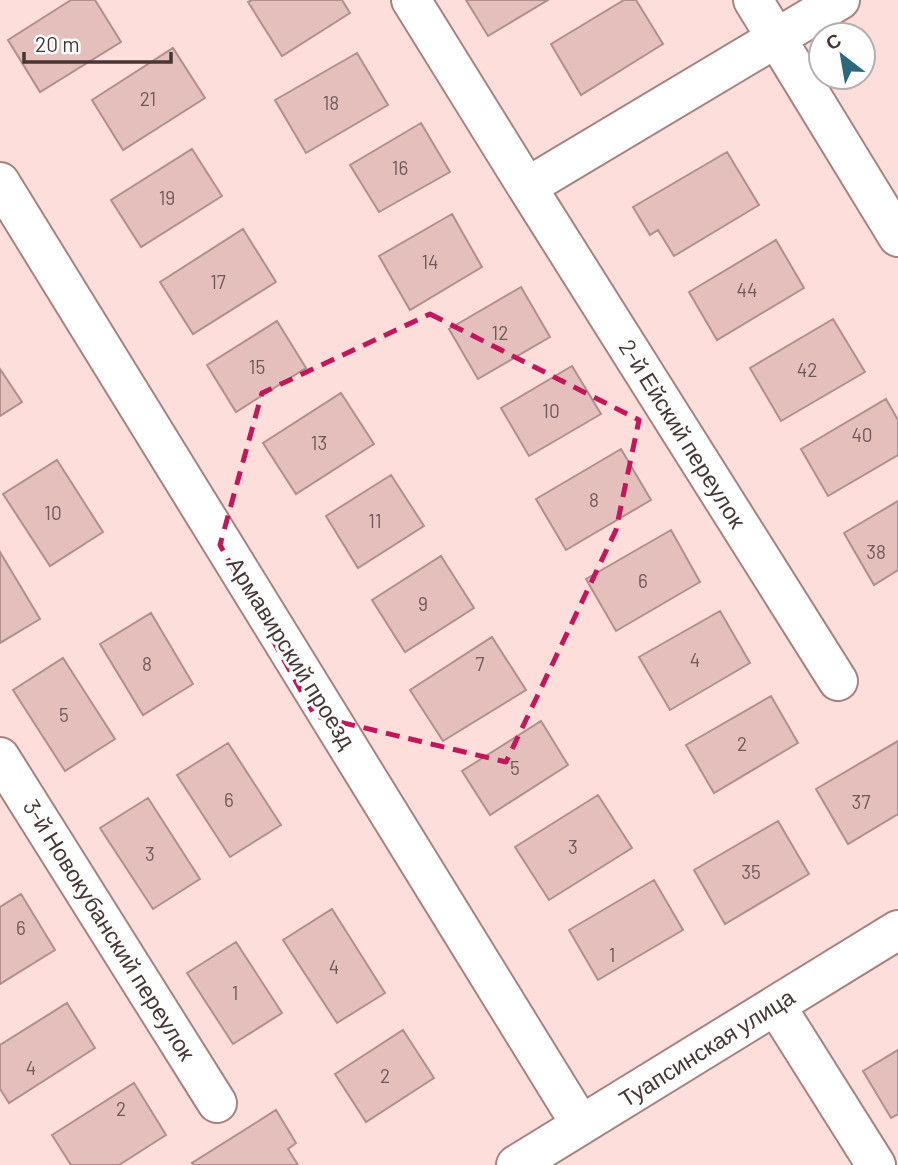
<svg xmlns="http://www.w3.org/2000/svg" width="898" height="1165" viewBox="0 0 898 1165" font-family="Barlow,sans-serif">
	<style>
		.building { fill: #e5bfbc; stroke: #b28e8c; stroke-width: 2 }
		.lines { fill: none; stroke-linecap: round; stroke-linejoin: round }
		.minor-casing { stroke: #a68380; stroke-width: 42 }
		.minor { stroke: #fff; stroke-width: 38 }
		.marked { fill: none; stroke: #c2185b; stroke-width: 5; stroke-dasharray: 14 9; stroke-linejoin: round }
		.labels { text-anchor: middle; stroke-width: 6; stroke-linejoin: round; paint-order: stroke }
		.number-label { font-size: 19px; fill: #6e5958 }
		.street-label { font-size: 23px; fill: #463736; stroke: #fff }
	</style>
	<rect width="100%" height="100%" fill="#fddedb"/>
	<path class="building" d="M 71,0 L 95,0 L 121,42 L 40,92 L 8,40 Z
		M 252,0 L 342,0 L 350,13 L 282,56 L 248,2 Z
		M 466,0 L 548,0 L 488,36 Z
		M 624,0 L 636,0 L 663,44 L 581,95 L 551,44 Z
		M 173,48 L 205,98 L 123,150 L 92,100 Z
		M 357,53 L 388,105 L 306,153 L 275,100 Z
		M 421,123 L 450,172 L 379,212 L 350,165 Z
		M 192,149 L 222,196 L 141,247 L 111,200 Z
		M 727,152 L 759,205 L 674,256 L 658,230 L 650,235 L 633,207 Z
		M 452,214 L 482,267 L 410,310 L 379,256 Z
		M 243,229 L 276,282 L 193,334 L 160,282 Z
		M 776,240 L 804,288 L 717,340 L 689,292 Z
		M 521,287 L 550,337 L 478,379 L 449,329 Z
		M 833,319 L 865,372 L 781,421 L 750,368 Z
		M 277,321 L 306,368 L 236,412 L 207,365 Z
		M 572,366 L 601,414 L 529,456 L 501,408 Z
		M 0,369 L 22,402 L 0,416 Z
		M 341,393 L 374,444 L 296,494 L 263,443 Z
		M 886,399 L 898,420 L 898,455 L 828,496 L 801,449 Z
		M 621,449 L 651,500 L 566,550 L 536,499 Z
		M 57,460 L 103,532 L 50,566 L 3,494 Z
		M 391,475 L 424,526 L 358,568 L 326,516 Z
		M 898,501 L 898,570 L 874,585 L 844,533 Z
		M 671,530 L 700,582 L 616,631 L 586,579 Z
		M 0,552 L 40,619 L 0,643 Z
		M 441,556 L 474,608 L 405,652 L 372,600 Z
		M 720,611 L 750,663 L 670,710 L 639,657 Z
		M 151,613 L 193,684 L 143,715 L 100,644 Z
		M 492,637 L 526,690 L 443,741 L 410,690 Z
		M 63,658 L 115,739 L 65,771 L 13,690 Z
		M 771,696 L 798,743 L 714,793 L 686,745 Z
		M 541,721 L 568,765 L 490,815 L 462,771 Z
		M 898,741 L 898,814 L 848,844 L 816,789 Z
		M 228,743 L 281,825 L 230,857 L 177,775 Z
		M 598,795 L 632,848 L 549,900 L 515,847 Z
		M 148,798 L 200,879 L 153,909 L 100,828 Z
		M 778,821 L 809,874 L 725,924 L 694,870 Z
		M 654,880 L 683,930 L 598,980 L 569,930 Z
		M 21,894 L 55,950 L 0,984 L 0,907 Z
		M 332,909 L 385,993 L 337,1023 L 283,940 Z
		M 236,942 L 282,1013 L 233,1044 L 187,973 Z
		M 67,1003 L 95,1048 L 9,1103 L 0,1089 L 0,1045 Z
		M 403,1030 L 434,1078 L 366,1122 L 335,1074 Z
		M 898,1050 L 898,1114 L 891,1118 L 863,1071 Z
		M 134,1083 L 166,1135 L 119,1165 L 71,1165 L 52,1135 Z
		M 276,1110 L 296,1143 L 288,1149 L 298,1165 L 194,1165 L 192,1163 Z"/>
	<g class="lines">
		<defs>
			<path id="minor" d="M 411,0 L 527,187
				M 753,0 L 898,237
				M 0,182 L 581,1125
				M 838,681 L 527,187 L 840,0
				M 0,757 L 217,1103
				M 776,1006 L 876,1165
				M 516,1165 L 898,930"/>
		</defs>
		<use href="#minor" class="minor-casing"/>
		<use href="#minor" class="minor"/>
	</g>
	<path class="marked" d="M 430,314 L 639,420 L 616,530 L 506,762 L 315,716 L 220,545 L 262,393 Z"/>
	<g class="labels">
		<g class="number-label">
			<text x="148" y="106">21</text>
			<text x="331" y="110">18</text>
			<text x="400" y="175">16</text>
			<text x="167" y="205">19</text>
			<text x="430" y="269">14</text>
			<text x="218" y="289">17</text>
			<text x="747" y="297">44</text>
			<text x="500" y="340">12</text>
			<text x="257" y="374">15</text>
			<text x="807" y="377">42</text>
			<text x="551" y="418">10</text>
			<text x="862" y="442">40</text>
			<text x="319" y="450">13</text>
			<text x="594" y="507">8</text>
			<text x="53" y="520">10</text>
			<text x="375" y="528">11</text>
			<text x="876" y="559">38</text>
			<text x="643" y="588">6</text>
			<text x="423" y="611">9</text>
			<text x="695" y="667">4</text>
			<text x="147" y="671">8</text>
			<text x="480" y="671">7</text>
			<text x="64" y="722">5</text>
			<text x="742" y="751">2</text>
			<text x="515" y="775">5</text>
			<text x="229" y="807">6</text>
			<text x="861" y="809">37</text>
			<text x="573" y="854">3</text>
			<text x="150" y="861">3</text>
			<text x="751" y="879">35</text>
			<text x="21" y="935">6</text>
			<text x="612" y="962">1</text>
			<text x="334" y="974">4</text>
			<text x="235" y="1000">1</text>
			<text x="31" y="1075">4</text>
			<text x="385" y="1083">2</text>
			<text x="121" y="1116">2</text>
		</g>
		<g class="street-label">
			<text transform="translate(682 434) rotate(58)" y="8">2-й Ейский переулок</text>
			<text transform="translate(291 653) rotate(58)" y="8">Армавирский проезд</text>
			<text transform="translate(109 930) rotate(58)" y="8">3-й Новокубанский переулок</text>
			<text transform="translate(707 1048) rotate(-32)" y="8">Туапсинская улица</text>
		</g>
	</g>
	<g transform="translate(842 56) rotate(329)"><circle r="33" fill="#ffffff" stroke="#b5afaf" stroke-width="2"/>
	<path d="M0-5L12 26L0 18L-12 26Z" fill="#2a687e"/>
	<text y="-10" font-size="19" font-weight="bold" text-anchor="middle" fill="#463736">С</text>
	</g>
	<path d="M24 52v10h147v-10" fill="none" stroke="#463736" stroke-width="3.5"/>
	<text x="35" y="52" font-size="21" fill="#463736" stroke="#ffffff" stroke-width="5" paint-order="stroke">20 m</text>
</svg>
